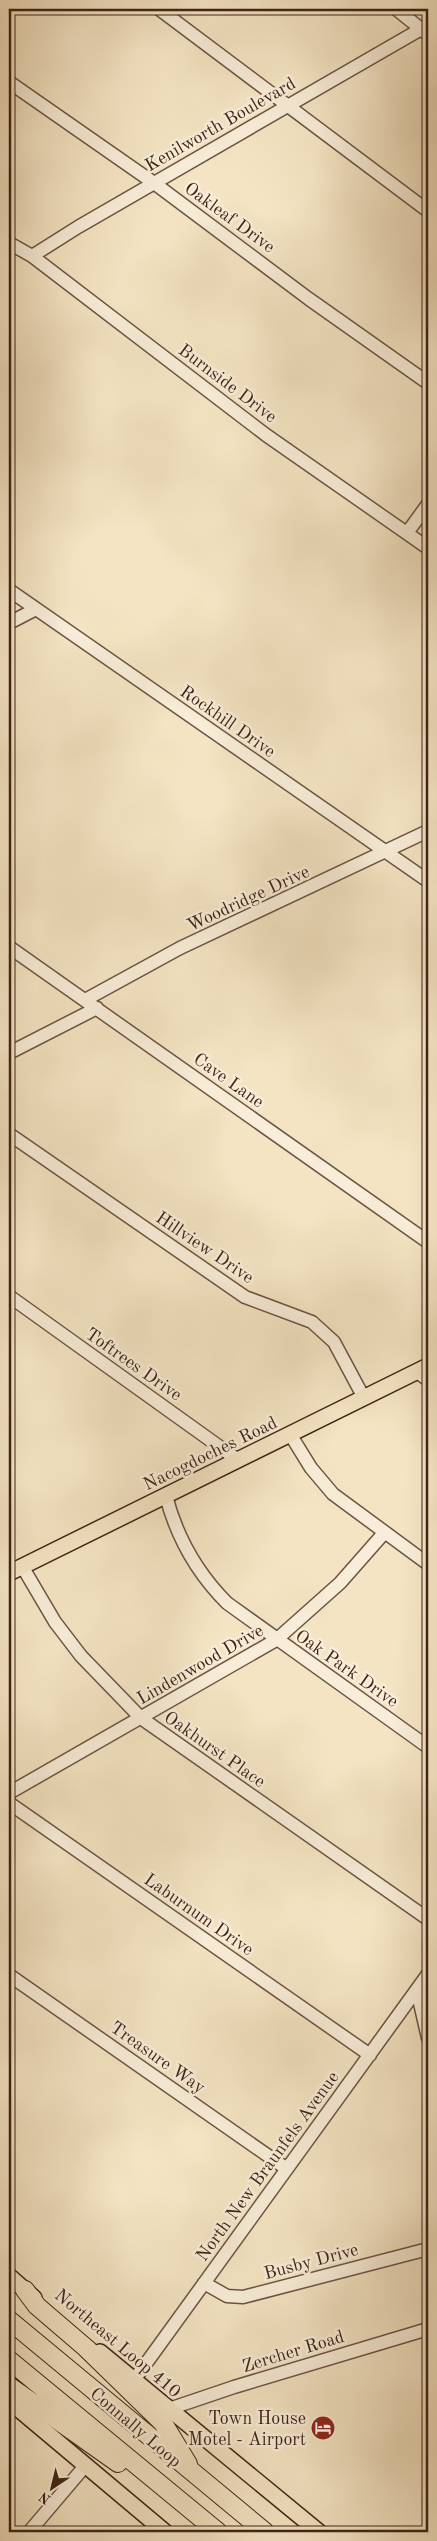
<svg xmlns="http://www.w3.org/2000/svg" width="437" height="2541" viewBox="0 0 437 2541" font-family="'Old Standard TT',serif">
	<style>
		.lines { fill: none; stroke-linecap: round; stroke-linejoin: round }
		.minor-casing { stroke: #6c5343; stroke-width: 15 }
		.major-casing { stroke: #3f2318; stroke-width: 18 }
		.highway-casing { stroke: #3f2318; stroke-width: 20 }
		.minor { stroke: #f8edd8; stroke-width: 12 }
		.major { stroke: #f4e4c3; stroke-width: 15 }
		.highway { stroke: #f4e4c3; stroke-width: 18 }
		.labels { text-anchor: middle; stroke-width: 5; stroke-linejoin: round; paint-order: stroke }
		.street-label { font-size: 18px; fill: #3f2318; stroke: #f8edd8 }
		.poi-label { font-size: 18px; fill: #3f2318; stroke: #f8edd8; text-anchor: end }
	</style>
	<rect width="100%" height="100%" fill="#f4e4c3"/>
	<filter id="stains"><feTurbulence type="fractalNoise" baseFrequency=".004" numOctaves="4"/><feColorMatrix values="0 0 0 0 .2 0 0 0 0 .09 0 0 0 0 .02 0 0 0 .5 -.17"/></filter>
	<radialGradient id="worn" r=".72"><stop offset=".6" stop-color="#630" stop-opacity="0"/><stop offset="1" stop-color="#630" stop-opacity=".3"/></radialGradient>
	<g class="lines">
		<defs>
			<path id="minor" d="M 159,9 L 428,211
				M 396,9 L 426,33
				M 9,82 L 154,183 L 309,299 L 428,383
				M 9,243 L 32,256 L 266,435 L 428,548
				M 32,256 L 78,227 L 428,25
				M 407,533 L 428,504
				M 9,590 L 428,881
				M 9,623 L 36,609
				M 9,947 L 428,1242
				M 85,1000 L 180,948 L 428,831
				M 9,1053 L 97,1008
				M 9,1134 L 245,1297 L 312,1322 L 334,1342 L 364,1398
				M 9,1296 L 238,1460
				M 417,1372 L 428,1380
				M 290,1434 L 311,1468 L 333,1494 L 428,1564
				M 166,1496 C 177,1538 196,1572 227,1603 L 428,1747
				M 22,1566 L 55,1622 L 81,1656 L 141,1718 L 428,1919
				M 9,1793 L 276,1640 L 340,1583 L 384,1533
				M 9,1803 L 370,2055
				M 9,1975 L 287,2169
				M 417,1990 L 428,2038
				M 204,2283 L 227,2296 L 243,2297 L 428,2249
				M 134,2380 L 428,1974
				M 169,2409 L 234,2387 L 428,2329
				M 29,2532 L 85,2466"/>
			<path id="major" d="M 9,1573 L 428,1366
				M 9,2276 L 34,2298
				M 100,2352 L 319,2532
				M 9,2401 L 165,2532"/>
			<path id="highway" d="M 25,2290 L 37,2306 L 86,2348 L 163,2423 L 188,2464
				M 9,2320 L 265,2532
				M 9,2360 L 218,2532
				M 9,2386 L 118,2463"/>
		</defs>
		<use href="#minor" class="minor-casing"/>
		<use href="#major" class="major-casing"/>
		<use href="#highway" class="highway-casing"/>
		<use href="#minor" class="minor"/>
		<use href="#major" class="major"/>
		<use href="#highway" class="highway"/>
	</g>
	<defs>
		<symbol id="hotel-disc" viewBox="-11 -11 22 22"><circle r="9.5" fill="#8f2418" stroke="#f8edd8"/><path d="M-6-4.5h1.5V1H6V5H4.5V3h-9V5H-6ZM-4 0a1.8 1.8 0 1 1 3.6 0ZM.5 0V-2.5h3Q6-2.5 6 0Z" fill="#fff"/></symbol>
	</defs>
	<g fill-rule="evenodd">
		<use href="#hotel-disc" x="309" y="2414" width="28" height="28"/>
	</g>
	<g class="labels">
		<g class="street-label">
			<text transform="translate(220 124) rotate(-30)" y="6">Kenilworth Boulevard</text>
			<text transform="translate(230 217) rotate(36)" y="6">Oakleaf Drive</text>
			<text transform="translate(228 383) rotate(37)" y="6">Burnside Drive</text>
			<text transform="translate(228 721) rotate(35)" y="6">Rockhill Drive</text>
			<text transform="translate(248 898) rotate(-25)" y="6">Woodridge Drive</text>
			<text transform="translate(229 1080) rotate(35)" y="6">Cave Lane</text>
			<text transform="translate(205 1247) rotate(34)" y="6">Hillview Drive</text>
			<text transform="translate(134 1364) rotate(35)" y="6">Toftrees Drive</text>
			<text transform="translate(210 1453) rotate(-26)" y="6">Nacogdoches Road</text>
			<text transform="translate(200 1664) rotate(-30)" y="6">Lindenwood Drive</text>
			<text transform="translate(347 1668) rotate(35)" y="6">Oak Park Drive</text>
			<text transform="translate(215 1749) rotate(35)" y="6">Oakhurst Place</text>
			<text transform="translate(199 1914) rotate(35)" y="6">Laburnum Drive</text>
			<text transform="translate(158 2057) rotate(35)" y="6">Treasure Way</text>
			<text transform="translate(267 2166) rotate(-54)" y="6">North New Braunfels Avenue</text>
			<text transform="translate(311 2261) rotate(-15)" y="6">Busby Drive</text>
			<text transform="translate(118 2343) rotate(40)" y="6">Northeast Loop 410</text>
			<text transform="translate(293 2351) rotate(-17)" y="6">Zercher Road</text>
			<text transform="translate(136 2427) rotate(40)" y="6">Connally Loop</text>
		</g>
		<g class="poi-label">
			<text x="306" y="2424">Town House<tspan x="306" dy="21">Motel - Airport</tspan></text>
		</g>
	</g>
	<rect width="437" height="2541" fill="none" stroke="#f4e4c3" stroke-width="30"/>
	<rect x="10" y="10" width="417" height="2521" fill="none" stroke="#3f2318" stroke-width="2.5"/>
	<rect x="15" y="15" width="407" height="2511" fill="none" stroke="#3f2318"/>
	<g transform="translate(52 2488) rotate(215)" stroke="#f8edd8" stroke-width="4" paint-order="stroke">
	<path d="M0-4L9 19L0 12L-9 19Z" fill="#3f2318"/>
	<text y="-8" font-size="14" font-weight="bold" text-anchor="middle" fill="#3f2318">N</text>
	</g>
	<rect width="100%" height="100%" filter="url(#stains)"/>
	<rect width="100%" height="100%" fill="url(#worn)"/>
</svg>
